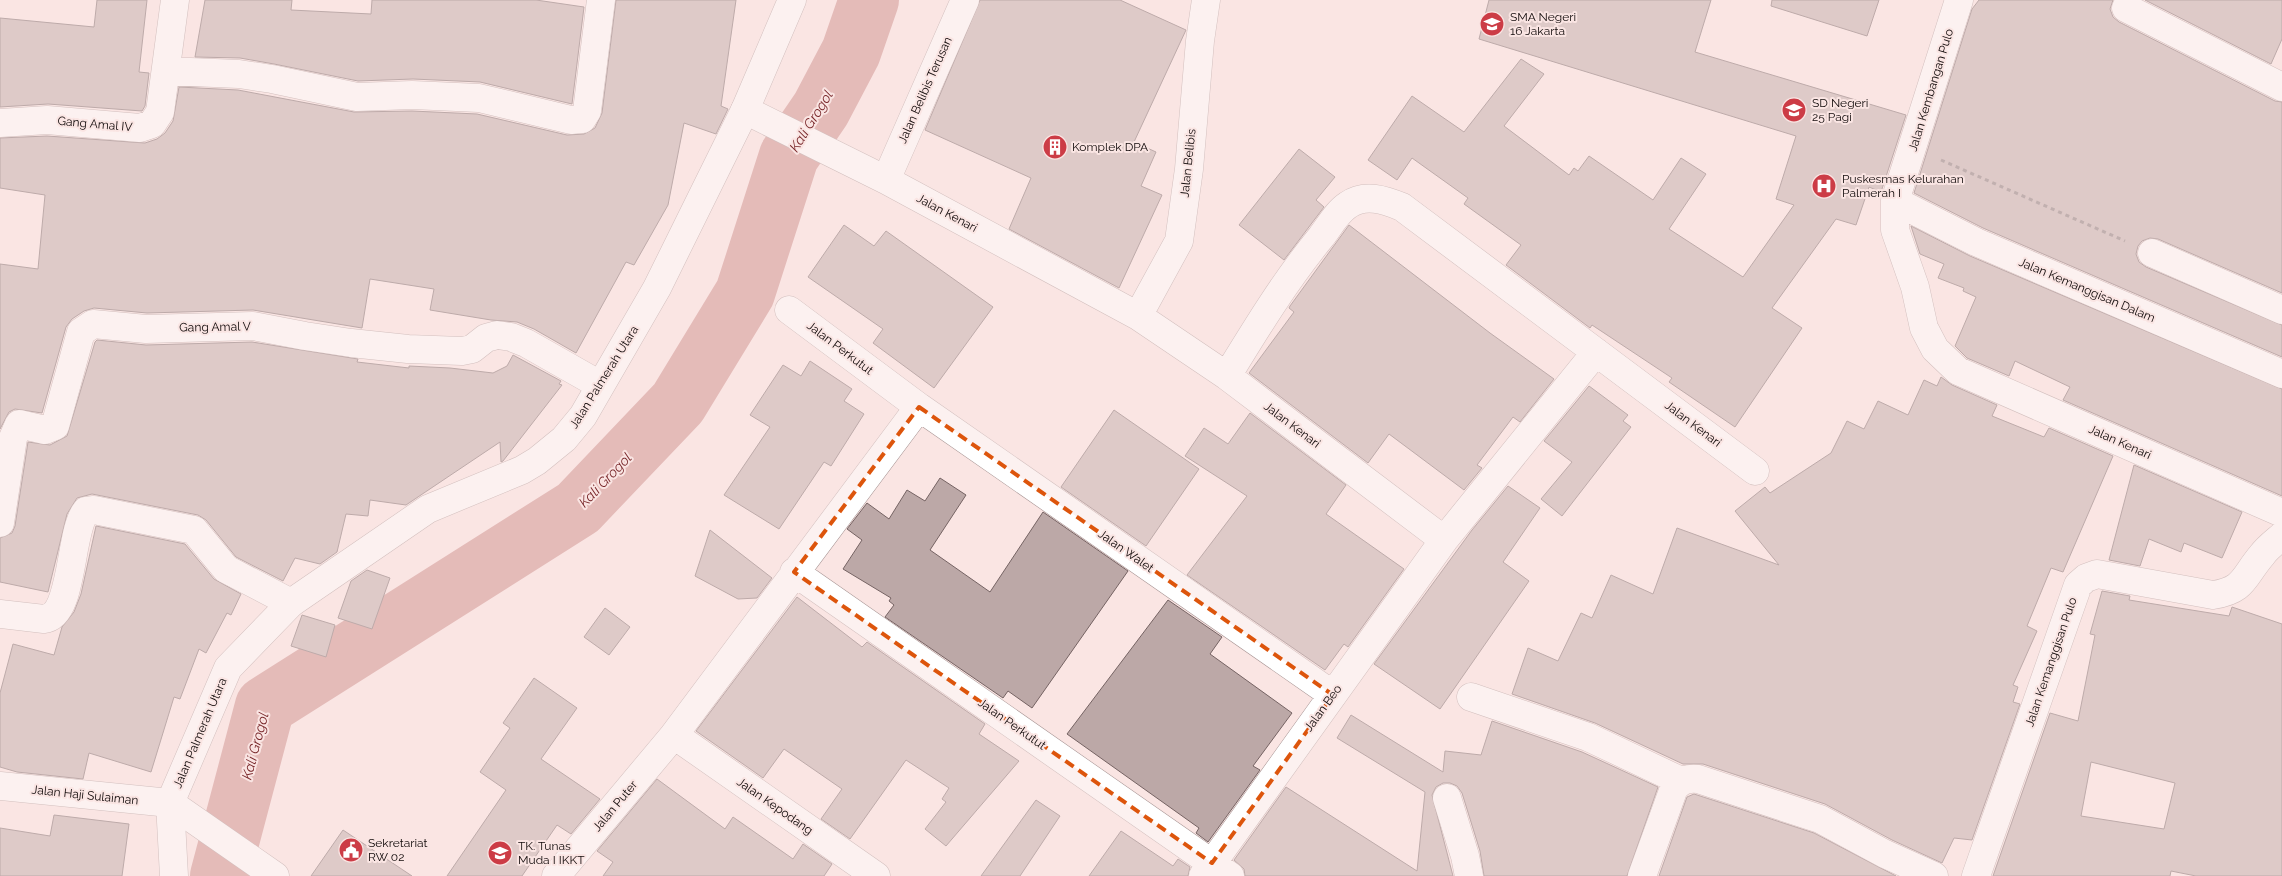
<svg xmlns="http://www.w3.org/2000/svg" width="2282" height="876" viewBox="0 0 2282 876" font-family="Raleway,sans-serif">
	<style>
		.lines { fill: none; stroke-linecap: round; stroke-linejoin: round }
		.river { stroke: #ca8784; stroke-width: 60 }
		.building { fill: #bca8a7; stroke: #756363; fill-rule: evenodd }
		.minor-casing { stroke: #a59291; stroke-width: 29 }
		.tertiary-casing { stroke: #a59291; stroke-width: 29 }
		.path { stroke: #7d6f6f; stroke-width: 3; stroke-dasharray: 4 4; stroke-linecap: butt }
		.minor { stroke: #fff; stroke-width: 28 }
		.tertiary { stroke: #fff; stroke-width: 28 }
		.marked { fill: none; stroke: #dd550c; stroke-width: 4; stroke-dasharray: 10 6; stroke-linejoin: round }
		.labels { text-anchor: middle; stroke-width: 4; stroke-linejoin: round; paint-order: stroke }
		.poi-label { font-size: 12px; fill: #100909; stroke: #fae5e3; text-anchor: start }
		.street-label { font-size: 12px; fill: #100909; stroke: #fae5e3 }
		.water-label { font-size: 14px; font-style: italic; fill: #79282b; stroke: #fae5e3 }
	</style>
	<rect width="100%" height="100%" fill="#fae5e3"/>
	<g class="lines">
		<path class="river" d="M 220,876 L 265,706 L 578,508 L 678,403 L 745,293 L 789,156 L 821,109 L 851,52 L 869,0"/>
	</g>
	<path class="building" d="M 97,0 L 147,0 L 139,72 L 149,73 L 145,106 L 142,111 L 48,104 L 0,107 L 0,18 L 94,27 Z
		M 205,0 L 292,0 L 291,10 L 371,14 L 372,0 L 536,0 L 584,7 L 572,104 L 480,82 L 413,79 L 358,81 L 274,64 L 240,58 L 195,57 Z
		M 616,0 L 736,0 L 721,106 L 728,109 L 716,134 L 684,123 L 668,205 L 634,265 L 626,262 L 576,353 L 534,329 L 517,322 L 491,320 L 430,310 L 434,289 L 370,279 L 362,328 L 253,310 L 147,313 L 94,308 L 84,311 L 72,319 L 66,327 L 42,413 L 15,409 L 9,412 L 0,429 L 0,264 L 38,269 L 45,195 L 0,188 L 0,138 L 47,136 L 145,143 L 157,139 L 165,133 L 173,121 L 179,87 L 238,90 L 354,112 L 412,111 L 477,114 L 567,135 L 584,134 L 595,128 L 602,113 Z
		M 980,0 L 1120,0 L 1186,30 L 1134,142 L 1156,152 L 1141,186 L 1162,195 L 1119,288 L 1009,229 L 1031,178 L 925,130 Z
		M 1489,0 L 1711,0 L 1695,52 L 1906,115 L 1881,192 L 1869,187 L 1856,225 L 1836,219 L 1772,308 L 1802,328 L 1735,427 L 1669,382 L 1672,378 L 1592,325 L 1590,328 L 1506,265 L 1521,245 L 1464,204 L 1468,198 L 1412,158 L 1397,180 L 1368,160 L 1412,96 L 1464,132 L 1521,59 L 1544,74 L 1504,126 L 1569,175 L 1574,168 L 1578,171 L 1589,156 L 1653,200 L 1681,158 L 1706,174 L 1669,229 L 1743,277 L 1794,205 L 1776,199 L 1796,136 L 1479,39 Z
		M 1772,0 L 1879,0 L 1867,36 L 1771,6 Z
		M 1979,0 L 2113,0 L 2110,9 L 2113,17 L 2119,22 L 2275,101 L 2282,102 L 2282,293 L 2158,239 L 2150,238 L 2142,241 L 2138,246 L 2136,254 L 2139,262 L 2146,267 L 2282,325 L 2282,357 L 1983,228 L 1914,193 L 1972,9 Z
		M 2145,0 L 2282,0 L 2282,39 L 2271,64 Z
		M 1299,149 L 1335,177 L 1316,200 L 1324,207 L 1284,260 L 1239,225 Z
		M 844,225 L 874,246 L 886,231 L 993,307 L 934,388 L 873,343 L 883,329 L 808,277 Z
		M 1349,225 L 1490,333 L 1554,379 L 1520,422 L 1513,417 L 1477,465 L 1482,468 L 1464,490 L 1389,434 L 1368,463 L 1249,373 L 1294,312 L 1289,308 L 1290,306 Z
		M 1911,226 L 1970,256 L 2282,389 L 2282,496 L 2063,400 L 2070,387 L 2015,361 L 2009,376 L 1967,358 L 1955,346 L 1976,297 L 1963,291 L 1964,288 L 1938,278 L 1944,264 L 1920,254 Z
		M 97,340 L 146,345 L 252,342 L 358,359 L 357,362 L 409,368 L 409,366 L 450,368 L 493,373 L 507,366 L 513,355 L 561,381 L 559,384 L 562,385 L 503,461 L 501,462 L 500,442 L 406,505 L 370,500 L 368,516 L 346,514 L 337,552 L 320,564 L 295,558 L 283,581 L 236,557 L 206,520 L 198,515 L 92,494 L 77,498 L 67,514 L 48,592 L 0,582 L 0,538 L 12,533 L 15,526 L 28,442 L 50,445 L 67,436 L 95,342 Z
		M 810,361 L 852,389 L 844,401 L 864,414 L 831,466 L 824,462 L 779,529 L 724,495 L 770,427 L 750,415 L 783,365 L 801,376 Z
		M 1941,377 L 1952,385 L 1997,405 L 1992,416 L 2044,437 L 2049,428 L 2113,456 L 2063,572 L 2051,568 L 2027,626 L 2037,631 L 2013,685 L 2018,687 L 2013,702 L 2020,704 L 1972,840 L 1954,838 L 1942,863 L 1892,840 L 1825,804 L 1703,764 L 1683,764 L 1595,723 L 1512,694 L 1528,648 L 1558,661 L 1581,613 L 1592,618 L 1611,575 L 1653,594 L 1677,528 L 1779,565 L 1735,511 L 1765,487 L 1770,493 L 1831,453 L 1847,421 L 1864,429 L 1878,401 L 1908,415 L 1924,380 L 1937,386 Z
		M 1589,386 L 1628,415 L 1623,421 L 1631,427 L 1562,516 L 1541,499 L 1572,462 L 1544,441 Z
		M 1114,410 L 1199,469 L 1146,546 L 1061,487 Z
		M 1250,413 L 1346,485 L 1326,514 L 1404,569 L 1348,647 L 1344,644 L 1325,670 L 1187,575 L 1247,496 L 1185,456 L 1204,428 L 1228,444 Z
		M 2134,465 L 2242,512 L 2222,558 L 2184,543 L 2181,552 L 2149,539 L 2140,566 L 2109,560 Z
		M 940,478 L 966,495 L 930,550 L 990,592 L 1043,512 L 1128,571 L 1032,708 L 1008,691 L 1003,698 L 885,617 L 894,605 L 889,601 L 891,598 L 843,569 L 862,540 L 847,529 L 867,503 L 889,519 L 907,490 L 925,501 Z
		M 1508,486 L 1540,508 L 1503,562 L 1529,581 L 1440,709 L 1374,664 L 1472,530 Z
		M 96,526 L 185,544 L 214,579 L 241,594 L 231,615 L 227,613 L 206,653 L 199,649 L 180,699 L 174,697 L 151,772 L 89,753 L 83,779 L 17,772 L 0,767 L 0,693 L 13,644 L 54,655 L 62,627 L 74,612 L 81,594 Z
		M 710,530 L 772,578 L 757,598 L 738,599 L 695,576 Z
		M 367,570 L 390,578 L 372,629 L 338,618 L 351,581 Z
		M 2102,591 L 2130,596 L 2129,600 L 2229,616 L 2232,607 L 2282,624 L 2282,876 L 2196,876 L 2171,871 L 2170,876 L 1993,876 L 2050,713 L 2078,721 L 2095,635 L 2090,634 ZM 2091,762 L 2175,783 L 2164,829 L 2081,816 Z
		M 797,597 L 862,647 L 867,642 L 985,724 L 979,734 L 1019,761 L 946,846 L 925,829 L 946,802 L 942,799 L 949,788 L 906,760 L 850,839 L 821,819 L 842,789 L 784,749 L 763,778 L 696,731 Z
		M 1168,600 L 1222,637 L 1210,654 L 1292,713 L 1253,766 L 1260,770 L 1208,842 L 1196,833 L 1199,828 L 1067,734 Z
		M 605,608 L 630,627 L 609,655 L 584,637 Z
		M 302,615 L 335,625 L 326,657 L 291,646 Z
		M 534,678 L 577,708 L 541,759 L 600,799 L 571,834 L 557,825 L 522,876 L 447,876 L 506,790 L 480,772 L 510,728 L 503,723 Z
		M 1351,715 L 1443,772 L 1445,751 L 1481,755 L 1492,721 L 1582,752 L 1658,787 L 1627,876 L 1484,876 L 1480,851 L 1462,793 L 1457,786 L 1450,783 L 1443,783 L 1436,787 L 1432,795 L 1453,876 L 1245,876 L 1244,869 L 1234,860 L 1286,787 L 1417,871 L 1425,792 L 1337,738 Z
		M 657,779 L 725,829 L 733,817 L 793,859 L 803,844 L 832,864 L 824,876 L 603,876 L 613,862 L 597,851 Z
		M 1694,794 L 1814,833 L 1896,876 L 1659,876 L 1687,797 Z
		M 1036,800 L 1060,816 L 1020,876 L 981,876 Z
		M 54,815 L 129,824 L 122,876 L 0,876 L 0,828 L 50,836 Z
		M 343,830 L 412,876 L 311,876 Z
		M 1121,831 L 1173,866 L 1178,859 L 1190,867 L 1188,876 L 1089,876 Z"/>
	<g class="lines">
		<defs>
			<path id="minor" d="M 1959,0 L 1895,201 L 1895,230 L 1915,287 L 1924,328 L 1935,349 L 1958,371 L 2282,513
				M 2126,8 L 2282,87
				M 166,71 L 239,74 L 272,79 L 357,97 L 412,95 L 479,98 L 571,120 L 582,119 L 587,111 L 601,0
				M 745,110 L 886,180 L 1138,316 L 1227,376 L 1444,540
				M 0,123 L 47,120 L 140,128 L 152,124 L 160,112 L 175,0
				M 886,180 L 965,0
				M 1895,201 L 1976,242 L 2282,374
				M 2152,253 L 2282,310
				M 789,310 L 919,407 L 1333,695
				M 1138,316 L 1179,241 L 1189,169 L 1200,41 L 1206,0
				M 1227,376 C 1257,327 1285,281 1321,237 C 1329,227 1337,212 1348,205 C 1365,193 1385,200 1402,207 L 1755,471
				M 0,523 L 13,438 L 19,424 L 45,430 L 55,426 L 81,332 L 93,324 L 146,329 L 253,326 L 305,336 L 351,343 L 408,349 L 462,351 L 472,349 L 486,338 L 497,335 L 511,337 L 526,343 L 600,385
				M 794,572 L 1230,876
				M 0,614 L 44,619 C 74,616 69,532 86,511 L 94,510 L 194,530 L 226,569 L 291,603
				M 1471,697 L 1588,737 L 1681,781
				M 674,735 L 876,876
				M 0,786 L 170,803 L 275,876
				M 1447,798 L 1465,856 L 1469,876
				M 556,876 L 674,735 L 919,407
				M 1203,876 L 1444,540 L 1596,352
				M 1642,876 L 1674,788 C 1682,780 1687,778 1698,779 L 1820,819 L 1885,854 L 1934,876
				M 1976,876 L 2078,585 L 2086,578 L 2097,574 L 2213,595 C 2245,590 2243,577 2262,555 C 2267,548 2275,542 2282,536"/>
			<path id="tertiary" d="M 174,876 L 170,803 L 228,668 L 291,603 L 428,509 L 522,470 L 537,461 L 564,439 L 583,416 L 657,288 L 745,110 L 792,0"/>
		</defs>
		<use href="#minor" class="minor-casing"/>
		<use href="#tertiary" class="tertiary-casing"/>
		<path class="path" d="M 1941,160 L 2125,241"/>
		<use href="#minor" class="minor"/>
		<use href="#tertiary" class="tertiary"/>
	</g>
	<path d="M0 0H2282V876H0ZM 919,407 L 1333,695 L 1212,863 L 794,572 Z" fill="#fae5e3" fill-opacity=".55" fill-rule="evenodd"/>
	<path class="marked" d="M 919,407 L 1333,695 L 1212,863 L 794,572 Z"/>
	<defs>
		<symbol id="school-disc" viewBox="-11 -11 22 22"><circle r="9.5" fill="#cc3c46" stroke="#fae5e3"/><path d="M0-5L7-2L0 1L-7-2ZM-4 1L0 2.5L4 1V4Q0 6-4 4Z" fill="#fff"/></symbol>
		<symbol id="building-disc" viewBox="-11 -11 22 22"><circle r="9.5" fill="#cc3c46" stroke="#fae5e3"/><path d="M-4-6H4V6H1V3H-1V6H-4ZM-2.5-4.3h1.7v1.8h-1.7ZM.8-4.3h1.7v1.8H.8ZM-2.5-1h1.7V.8h-1.7ZM.8-1h1.7V.8H.8Z" fill="#fff"/></symbol>
		<symbol id="hospital-disc" viewBox="-11 -11 22 22"><circle r="9.5" fill="#cc3c46" stroke="#fae5e3"/><path d="M-5-5h3v3.5h4V-5h3V5h-3V1.5h-4V5h-3Z" fill="#fff"/></symbol>
		<symbol id="civic-disc" viewBox="-11 -11 22 22"><circle r="9.5" fill="#cc3c46" stroke="#fae5e3"/><path d="M-.6-6.5H3V-4.5H.6V-3L4-1V1h2V6H-6V1h2V-1L-.6-3ZM-1.2 2.5V6h2.4V2.5Z" fill="#fff"/></symbol>
	</defs>
	<g fill-rule="evenodd">
		<use href="#school-disc" x="1478" y="10" width="28" height="28"/>
		<use href="#school-disc" x="1780" y="96" width="28" height="28"/>
		<use href="#building-disc" x="1041" y="133" width="28" height="28"/>
		<use href="#hospital-disc" x="1810" y="172" width="28" height="28"/>
		<use href="#civic-disc" x="337" y="836" width="28" height="28"/>
		<use href="#school-disc" x="486" y="839" width="28" height="28"/>
	</g>
	<g class="labels">
		<g class="poi-label">
			<text x="1510" y="21">SMA Negeri<tspan x="1510" dy="14">16 Jakarta</tspan></text>
			<text x="1812" y="107">SD Negeri<tspan x="1812" dy="14">25 Pagi</tspan></text>
			<text x="1072" y="151">Komplek DPA</text>
			<text x="1842" y="183">Puskesmas Kelurahan<tspan x="1842" dy="14">Palmerah I</tspan></text>
			<text x="368" y="847">Sekretariat<tspan x="368" dy="14">RW 02</tspan></text>
			<text x="518" y="850">TK. Tunas<tspan x="518" dy="14">Muda I IKKT</tspan></text>
		</g>
		<g class="street-label">
			<text transform="translate(925 90) rotate(-66)" y="4">Jalan Belibis Terusan</text>
			<text transform="translate(1931 90) rotate(-73)" y="4">Jalan Kembangan Pulo</text>
			<text transform="translate(95 124) rotate(5)" y="4">Gang Amal IV</text>
			<text transform="translate(1188 163) rotate(-84)" y="4">Jalan Belibis</text>
			<text transform="translate(947 213) rotate(28)" y="4">Jalan Kenari</text>
			<text transform="translate(2087 290) rotate(23)" y="4">Jalan Kemanggisan Dalam</text>
			<text transform="translate(215 327) rotate(-1)" y="4">Gang Amal V</text>
			<text transform="translate(840 348) rotate(37)" y="4">Jalan Perkutut</text>
			<text transform="translate(604 377) rotate(-58)" y="4">Jalan Palmerah Utara</text>
			<text transform="translate(1693 424) rotate(37)" y="4">Jalan Kenari</text>
			<text transform="translate(1292 425) rotate(37)" y="4">Jalan Kenari</text>
			<text transform="translate(2120 442) rotate(24)" y="4">Jalan Kenari</text>
			<text transform="translate(1126 551) rotate(35)" y="4">Jalan Walet</text>
			<text transform="translate(2051 662) rotate(-71)" y="4">Jalan Kemanggisan Pulo</text>
			<text transform="translate(1323 708) rotate(-54)" y="4">Jalan Beo</text>
			<text transform="translate(1012 724) rotate(35)" y="4">Jalan Perkutut</text>
			<text transform="translate(200 733) rotate(-67)" y="4">Jalan Palmerah Utara</text>
			<text transform="translate(85 795) rotate(6)" y="4">Jalan Haji Sulaiman</text>
			<text transform="translate(615 806) rotate(-50)" y="4">Jalan Puter</text>
			<text transform="translate(775 806) rotate(35)" y="4">Jalan Kepodang</text>
		</g>
		<g class="water-label">
			<text transform="translate(811 121) rotate(-58)" y="5">Kali Grogol</text>
			<text transform="translate(605 480) rotate(-46)" y="5">Kali Grogol</text>
			<text transform="translate(255 746) rotate(-75)" y="5">Kali Grogol</text>
		</g>
	</g>
</svg>
